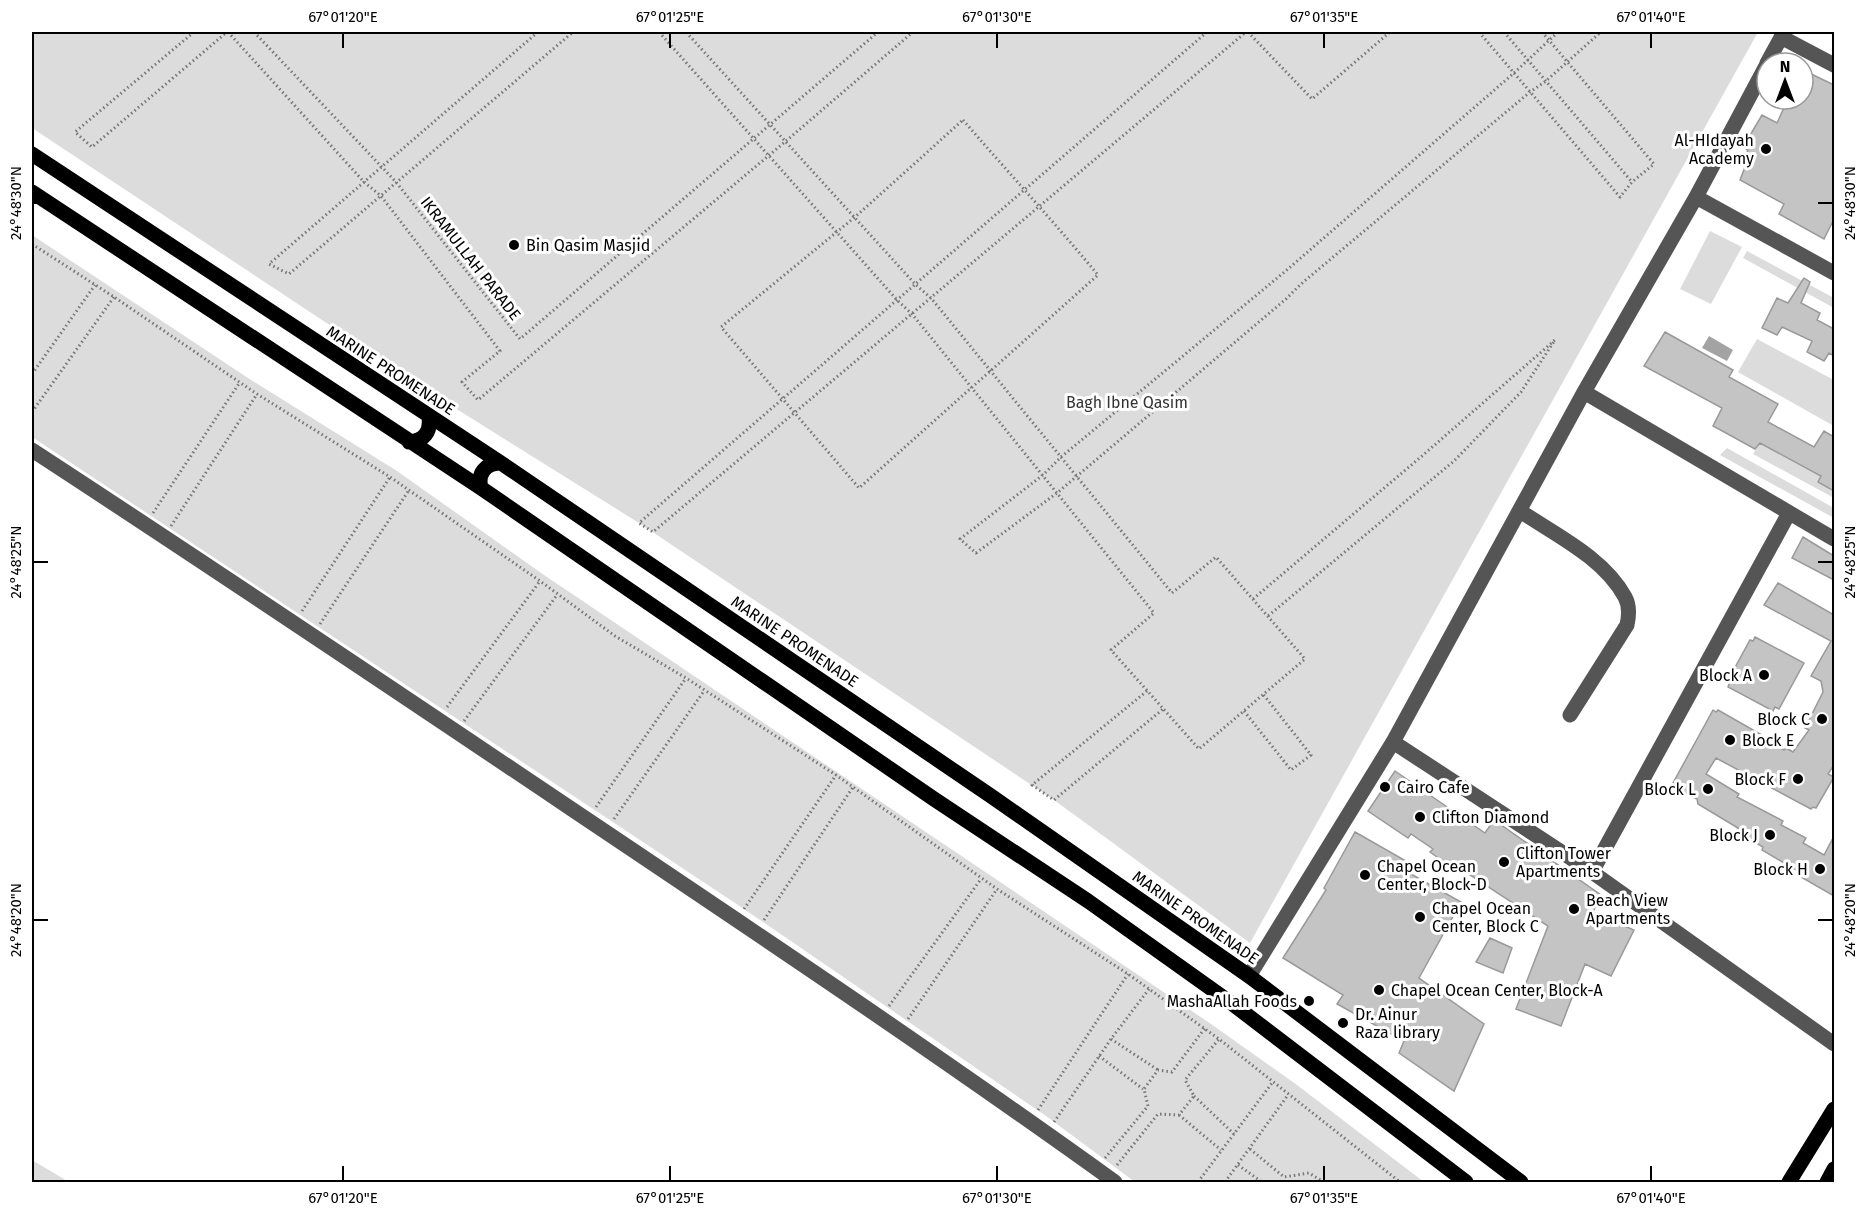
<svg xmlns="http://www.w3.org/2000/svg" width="1866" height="1214" viewBox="0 0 1866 1214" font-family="'Fira Sans',sans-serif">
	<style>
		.green { fill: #dcdcdc }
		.water { fill: #a3a3a3 }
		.building { fill: #c4c4c4; stroke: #999; stroke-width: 1.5 }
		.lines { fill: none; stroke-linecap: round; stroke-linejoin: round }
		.path { stroke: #777; stroke-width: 3; stroke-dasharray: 1.5 3; stroke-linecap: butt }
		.minor { stroke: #555; stroke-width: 15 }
		.major { stroke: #000; stroke-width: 15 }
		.ticks { fill: none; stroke: #000; stroke-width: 2 }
		.poi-dot { fill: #000; stroke: #fff; stroke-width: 2 }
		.labels { text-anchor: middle; stroke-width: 6; stroke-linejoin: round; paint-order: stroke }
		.poi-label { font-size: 16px; fill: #000; stroke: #fff; text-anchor: start }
		.street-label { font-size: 16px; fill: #000; stroke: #fff }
		.park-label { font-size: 16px; fill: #333; stroke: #fff }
		.neatline { fill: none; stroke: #000; stroke-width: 2 }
		.ticks-label { font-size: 15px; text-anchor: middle; fill: #000 }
	</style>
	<rect width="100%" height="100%" fill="#fff"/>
	<path class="green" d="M 32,32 L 1758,32 L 1250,943 L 1054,800 L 639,523 L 455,408 L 32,128 Z
		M 1710,231 L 1742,247 L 1711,304 L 1680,289 Z
		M 32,235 L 245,376 L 397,471 L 544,575 L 1211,1024 L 1297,1085 L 1424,1182 L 1135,1182 L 1046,1116 L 744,909 L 32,437 Z
		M 1747,251 L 1834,298 L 1834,308 L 1743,258 Z
		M 1757,339 L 1834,380 L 1834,425 L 1832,425 L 1738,372 Z
		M 1760,443 L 1821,476 L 1818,482 L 1834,491 L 1834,498 L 1753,454 Z
		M 1727,448 L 1834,508 L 1834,518 L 1720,455 Z
		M 32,1160 L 69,1182 L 32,1182 Z"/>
	<path class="water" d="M 1709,336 L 1733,350 L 1727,361 L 1702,348 Z"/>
	<path class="building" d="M 1803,70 L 1834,85 L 1834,219 L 1824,239 L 1779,214 L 1784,204 L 1740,180 L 1745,167 L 1741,165 L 1748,150 L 1743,147 L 1762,115 L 1777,123 L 1788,99 L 1803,99 Z
		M 1804,278 L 1810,282 L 1801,303 L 1820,313 L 1817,320 L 1834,329 L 1834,356 L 1829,353 L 1824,361 L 1807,352 L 1812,341 L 1782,327 L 1777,335 L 1762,328 L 1777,298 L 1788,303 Z
		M 1665,332 L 1733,370 L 1729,377 L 1778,404 L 1768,422 L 1814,447 L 1824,431 L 1834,437 L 1834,491 L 1818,482 L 1821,476 L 1760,443 L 1755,449 L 1713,426 L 1722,408 L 1644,366 Z
		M 1803,537 L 1834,556 L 1834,580 L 1792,558 Z
		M 1778,583 L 1834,615 L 1834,765 L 1828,774 L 1834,777 L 1816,808 L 1813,807 L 1811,809 L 1716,758 L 1706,774 L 1739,794 L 1737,797 L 1783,821 L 1781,825 L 1806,838 L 1803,843 L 1824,855 L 1834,836 L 1834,896 L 1801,877 L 1803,874 L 1762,850 L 1763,847 L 1736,831 L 1738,828 L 1698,804 L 1697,799 L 1676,788 L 1677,785 L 1673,783 L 1713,710 L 1716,712 L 1718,710 L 1762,735 L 1761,737 L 1784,750 L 1786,748 L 1793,752 L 1809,730 L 1805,728 L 1823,692 L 1821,681 L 1811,676 L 1831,641 L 1764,605 Z
		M 1755,637 L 1804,663 L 1779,709 L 1775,707 L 1773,711 L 1728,687 L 1729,684 L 1727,682 L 1750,640 L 1753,641 Z
		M 1395,771 L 1485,833 L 1494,820 L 1601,895 L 1593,912 L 1634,930 L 1611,976 L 1585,964 L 1561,1026 L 1516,1009 L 1548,926 L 1449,861 L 1447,864 L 1430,852 L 1433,849 L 1411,834 L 1408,838 L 1368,811 Z
		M 1355,832 L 1406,861 L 1402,869 L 1461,902 L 1419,978 L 1484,1024 L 1454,1091 L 1399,1053 L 1404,1041 L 1337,1004 L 1343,995 L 1283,958 L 1326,890 L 1324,888 Z
		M 1490,938 L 1512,948 L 1503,973 L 1476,962 Z"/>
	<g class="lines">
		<path class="path" d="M 194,32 L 75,132 L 92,147 L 227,32
			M 228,32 L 364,182 L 381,196 L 500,351 L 462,382 L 478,400 L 786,141 L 913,32
			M 254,32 L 396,182 L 520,339 L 878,32
			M 538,32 L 269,264 L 289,274 L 573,32
			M 659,32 L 897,300 L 912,314 L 1154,613 L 1111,650 L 1199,749 L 1305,659 L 1216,557 L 1172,593 L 931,298 L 915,284 L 686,32
			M 1207,32 L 639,523 L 653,532 L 1246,32
			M 1248,32 L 1312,99 L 1390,32
			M 1479,32 L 1620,197 L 1632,182 L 1654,164 L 1542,32
			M 1504,32 L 1632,182
			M 1558,32 L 1514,73 L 1288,269 L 1061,457 L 1043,475 L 960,539 L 976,553 L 1057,493 L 1286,299 L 1301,284 L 1530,92 L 1546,81 L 1601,32
			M 963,120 C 1008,172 1054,222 1098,275 L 859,488 L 721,327 L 855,217 Z
			M 32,244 L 114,297 L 257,394 L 390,477 L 540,581 L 615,636 L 686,678 L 836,775 L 997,889 L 1128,974 L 1219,1039 L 1400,1182
			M 32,374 L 95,285
			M 32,412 L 114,297
			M 153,513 L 240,382
			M 171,526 L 257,394
			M 1253,599 L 1422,456 L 1555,340 L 1521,392 L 1454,461 L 1268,616
			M 302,611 L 390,477
			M 320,624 L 409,490
			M 1147,691 L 1032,785 L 1054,800 L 1163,709
			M 447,707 L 540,581
			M 1244,711 L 1291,770 L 1311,755 L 1263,694
			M 464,721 L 557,595
			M 596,807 L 686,678
			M 614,819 L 704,691
			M 744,909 L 836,775
			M 764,920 L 853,787
			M 889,1006 L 981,879
			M 908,1019 L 997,889
			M 1111,1039 L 1158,1070
			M 1099,1056 L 1143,1089
			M 1194,1096 L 1234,1134
			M 1038,1110 L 1128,974
			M 1179,1115 L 1221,1150
			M 1054,1122 L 1111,1039 L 1149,989
			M 1250,1149 L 1284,1177 L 1309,1173 L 1324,1182
			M 1105,1158 L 1148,1106 L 1144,1089 L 1158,1070 L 1172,1072 L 1205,1028
			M 1117,1165 L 1158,1114 L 1179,1115 L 1194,1096 L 1185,1080 L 1219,1039
			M 1238,1165 L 1262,1182
			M 1198,1182 L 1272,1083
			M 1225,1182 L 1288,1095"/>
		<path class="minor" d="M 1781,37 L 1834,65
			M 1767,63 L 1784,32
			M 1696,197 L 1834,273
			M 1584,392 L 1834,539
			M 32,450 C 213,568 393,689 573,810 C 755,932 937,1054 1115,1182
			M 1520,511 C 1556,535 1604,558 1625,597 C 1630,606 1629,616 1627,625 L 1570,715
			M 1393,742 L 1592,872 L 1834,1044
			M 1592,872 L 1789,513
			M 1249,976 L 1393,742 L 1584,392 L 1696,197 L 1767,64"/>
		<path class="major" d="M 32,154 L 501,463 L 991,796 L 1249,976 L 1521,1182
			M 32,192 L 481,488 L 934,799 L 1088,901 L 1234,1005 L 1466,1182
			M 409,442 C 424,441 431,432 429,417
			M 481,488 C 477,473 486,463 501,463
			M 1789,1182 L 1834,1109
			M 1827,1182 L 1834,1169"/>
	</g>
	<path class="ticks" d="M 343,33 L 343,48M 670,33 L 670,48M 997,33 L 997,48M 1324,33 L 1324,48M 1651,33 L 1651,48M 33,203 L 48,203M 1818,203 L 1833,203M 33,562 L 48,562M 1818,562 L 1833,562M 33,920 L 48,920M 1818,920 L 1833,920M 343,1166 L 343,1181M 670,1166 L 670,1181M 997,1166 L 997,1181M 1324,1166 L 1324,1181M 1651,1166 L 1651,1181"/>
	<g class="poi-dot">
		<circle cx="1766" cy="149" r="6"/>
		<circle cx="514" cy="245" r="6"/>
		<circle cx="1764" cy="675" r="6"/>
		<circle cx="1822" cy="719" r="6"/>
		<circle cx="1730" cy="740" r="6"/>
		<circle cx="1798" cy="779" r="6"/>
		<circle cx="1385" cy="787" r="6"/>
		<circle cx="1708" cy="789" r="6"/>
		<circle cx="1420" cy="817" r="6"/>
		<circle cx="1770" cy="835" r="6"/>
		<circle cx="1504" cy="862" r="6"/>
		<circle cx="1820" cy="869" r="6"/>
		<circle cx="1365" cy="875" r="6"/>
		<circle cx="1574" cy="909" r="6"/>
		<circle cx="1420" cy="917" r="6"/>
		<circle cx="1379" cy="990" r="6"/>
		<circle cx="1309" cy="1001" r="6"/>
		<circle cx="1343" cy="1023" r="6"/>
	</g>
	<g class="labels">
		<g class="poi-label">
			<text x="1754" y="146" text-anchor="end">Al-HIdayah<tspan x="1754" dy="18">Academy</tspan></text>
			<text x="526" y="251">Bin Qasim Masjid</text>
			<text x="1752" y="681" text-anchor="end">Block A</text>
			<text x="1810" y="725" text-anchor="end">Block C</text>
			<text x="1742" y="746">Block E</text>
			<text x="1786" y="785" text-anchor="end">Block F</text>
			<text x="1397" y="793">Cairo Cafe</text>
			<text x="1696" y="795" text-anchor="end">Block L</text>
			<text x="1432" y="823">Clifton Diamond</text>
			<text x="1758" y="841" text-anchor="end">Block J</text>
			<text x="1516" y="859">Clifton Tower<tspan x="1516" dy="18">Apartments</tspan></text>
			<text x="1377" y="872">Chapel Ocean<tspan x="1377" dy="18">Center, Block-D</tspan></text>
			<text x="1808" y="875" text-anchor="end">Block H</text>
			<text x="1586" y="906">Beach View<tspan x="1586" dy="18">Apartments</tspan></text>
			<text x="1432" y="914">Chapel Ocean<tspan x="1432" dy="18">Center, Block C</tspan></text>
			<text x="1391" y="996">Chapel Ocean Center, Block-A</text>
			<text x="1297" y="1007" text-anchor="end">MashaAllah Foods</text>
			<text x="1355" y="1020">Dr. Ainur<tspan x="1355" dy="18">Raza library</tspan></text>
		</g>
		<g class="street-label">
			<text transform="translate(471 258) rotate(52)" y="6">IKRAMULLAH PARADE</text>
			<text transform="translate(391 370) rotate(33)" y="6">MARINE PROMENADE</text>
			<text transform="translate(795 641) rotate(34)" y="6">MARINE PROMENADE</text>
			<text transform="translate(1196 917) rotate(35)" y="6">MARINE PROMENADE</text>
		</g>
		<g class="park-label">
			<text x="1127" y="408">Bagh Ibne Qasim</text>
		</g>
	</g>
	<rect width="1866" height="1214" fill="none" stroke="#ffffff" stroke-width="66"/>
	<g transform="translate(1785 81)"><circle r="28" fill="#ffffff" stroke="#999999" stroke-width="1.5"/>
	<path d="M0-4.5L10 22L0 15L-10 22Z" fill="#000000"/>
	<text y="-9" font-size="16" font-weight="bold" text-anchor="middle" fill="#000000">N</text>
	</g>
	<rect x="33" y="33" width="1800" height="1148" class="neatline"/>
	<g class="ticks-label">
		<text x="343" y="22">67°01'20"E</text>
		<text x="670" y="22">67°01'25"E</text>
		<text x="997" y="22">67°01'30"E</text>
		<text x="1324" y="22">67°01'35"E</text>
		<text x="1651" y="22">67°01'40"E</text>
		<text transform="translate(16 203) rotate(-90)" y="5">24°48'30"N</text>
		<text transform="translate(1850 203) rotate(-90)" y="5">24°48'30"N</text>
		<text transform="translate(16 562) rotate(-90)" y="5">24°48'25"N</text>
		<text transform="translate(1850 562) rotate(-90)" y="5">24°48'25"N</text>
		<text transform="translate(16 920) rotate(-90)" y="5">24°48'20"N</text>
		<text transform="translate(1850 920) rotate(-90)" y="5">24°48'20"N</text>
		<text x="343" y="1203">67°01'20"E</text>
		<text x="670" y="1203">67°01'25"E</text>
		<text x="997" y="1203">67°01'30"E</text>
		<text x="1324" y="1203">67°01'35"E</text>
		<text x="1651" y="1203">67°01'40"E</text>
	</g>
</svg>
